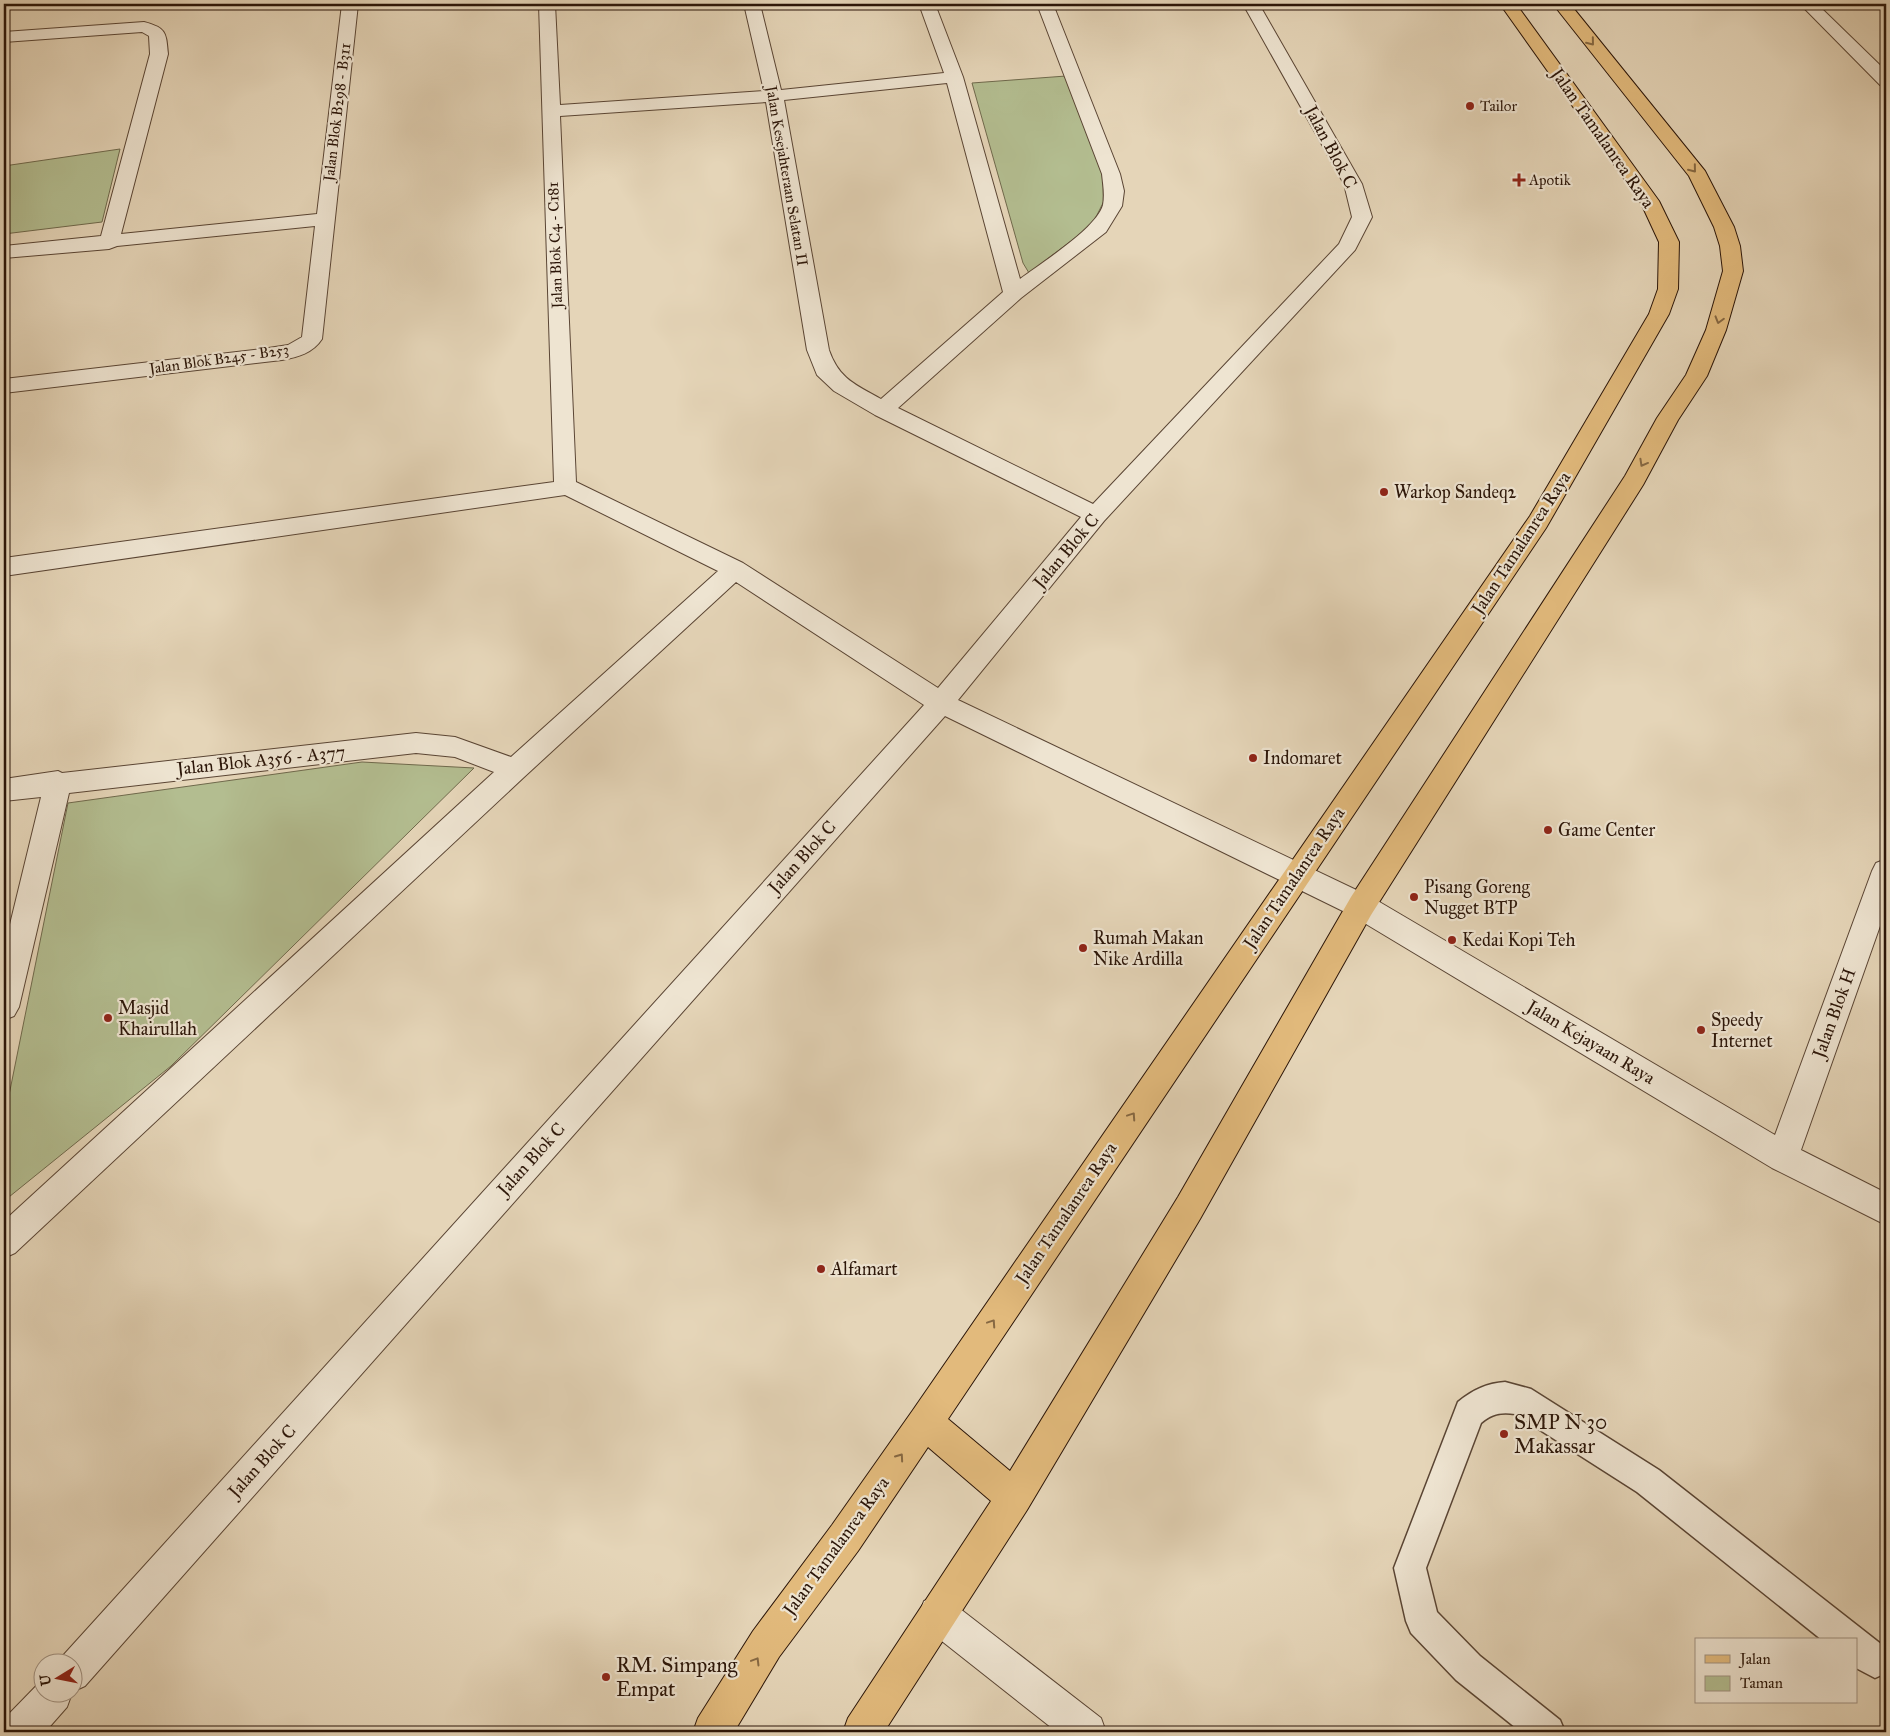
<svg xmlns="http://www.w3.org/2000/svg" width="1890" height="1736" viewBox="0 0 1890 1736" font-family="'IM FELL Great Primer',serif">
	<style>
		.green { fill: #b3bd90; stroke: #6f694c }
		.lines { fill: none; stroke-linecap: round; stroke-linejoin: round }
		.service-casing { stroke: #5a4534; stroke-width: 3 }
		.minor-casing { stroke: #5a4534; stroke-width: 2 }
		.primary-casing { stroke: #2b1508; stroke-width: 2 }
		.service { fill: #eee4d1; fill-rule: evenodd }
		.minor { fill: #eee4d1; fill-rule: evenodd }
		.primary { fill: #e2ba7c; fill-rule: evenodd }
		.oneway { stroke: #866842 }
		.poi-dot { fill: #8f2418; stroke: #eee4d1; stroke-width: 2 }
		.labels { text-anchor: middle; stroke-width: 4.5; stroke-linejoin: round; paint-order: stroke }
		.far-poi-label { font-size: 15px; fill: #2b1508; stroke: #eee4d1; text-anchor: start }
		.far-street-label { font-size: 15px; fill: #2b1508; stroke: #eee4d1 }
		.street-label { font-size: 18px; fill: #2b1508; stroke: #eee4d1 }
		.poi-label { font-size: 18px; fill: #2b1508; stroke: #eee4d1; text-anchor: start }
		.near-poi-label { font-size: 21px; fill: #2b1508; stroke: #eee4d1; text-anchor: start }
	</style>
	<rect width="100%" height="100%" fill="#e5d5b8"/>
	<filter id="stains"><feTurbulence type="fractalNoise" baseFrequency=".004" numOctaves="4"/><feColorMatrix values="0 0 0 0 .2 0 0 0 0 .09 0 0 0 0 .02 0 0 0 .5 -.17"/></filter>
	<radialGradient id="worn" r=".72"><stop offset=".6" stop-color="#630" stop-opacity="0"/><stop offset="1" stop-color="#630" stop-opacity=".3"/></radialGradient>
	<path class="green" d="M 1066,76 L 1103,174 L 1107,195 L 1092,225 L 1029,273 L 1023,263 L 972,83 Z
		M 120,149 L 102,222 L 4,234 L 4,166 Z
		M 362,762 L 474,768 L 171,1066 L 4,1201 L 4,1120 L 68,803 Z"/>
	<g class="lines">
		<defs>
			<path id="service" d="M 1505,1382 L 1531,1389 L 1659,1470 L 1886,1648 L 1886,1673 L 1875,1678 L 1856,1668 L 1856,1640 L 1822,1640 L 1637,1492 L 1515,1414 C 1500,1412 1492,1414 1481,1423 L 1426,1568 L 1437,1612 L 1480,1656 L 1560,1720 L 1565,1732 L 1521,1732 L 1456,1680 L 1411,1633 L 1406,1621 L 1394,1568 L 1458,1402 C 1471,1391 1487,1383 1505,1382 Z"/>
			<path id="minor" d="M 342,4 L 358,4 L 322,339 C 313,353 298,357 282,360 L 4,393 L 4,379 L 262,349 L 288,345 L 302,337 L 315,226 L 117,246 L 109,249 L 4,258 L 4,246 L 101,236 L 150,54 L 149,36 L 142,32 L 4,42 L 4,32 L 144,22 C 167,28 166,33 168,54 L 121,234 L 317,214 Z
				M 539,4 L 555,4 L 560,105 L 764,91 L 744,4 L 760,4 L 781,90 L 944,73 L 919,4 L 935,4 L 963,77 L 1020,279 C 1041,263 1096,229 1103,205 C 1105,194 1103,184 1102,174 L 1037,4 L 1053,4 L 1120,174 L 1124,191 L 1122,206 L 1106,232 L 1021,298 L 898,408 L 1093,504 L 1339,244 L 1352,217 L 1344,184 L 1243,4 L 1259,4 L 1362,184 L 1372,217 L 1355,250 L 1104,521 L 958,700 L 1371,897 L 1775,1135 L 1872,871 L 1876,863 L 1886,859 L 1886,909 L 1801,1150 L 1886,1193 L 1886,1225 L 1772,1168 L 1351,915 L 945,716 L 85,1686 L 72,1692 L 72,1664 L 57,1664 L 59,1660 L 924,705 L 736,582 L 523,778 L 15,1253 L 4,1258 L 4,1221 L 494,772 L 455,757 L 416,753 L 69,793 L 19,1007 L 14,1016 L 4,1020 L 4,949 L 41,797 L 4,801 L 4,779 L 58,771 L 62,773 L 416,733 L 455,737 L 511,757 L 718,571 L 565,495 L 4,576 L 4,558 L 554,482 ZM 947,83 L 1003,292 L 881,399 C 856,385 839,379 829,350 L 784,100 ZM 766,102 L 807,350 L 817,375 L 834,391 L 875,415 L 1081,517 L 938,688 L 743,563 L 576,482 L 560,116 Z
				M 1800,4 L 1817,4 L 1886,71 L 1886,86 L 1880,85 Z
				M 937,1596 L 950,1601 L 1101,1718 L 1106,1732 L 1057,1732 L 924,1627 L 919,1614 L 924,1601 Z
				M 42,1680 L 42,1694 L 72,1693 L 67,1707 L 45,1732 L 4,1732 L 5,1718 Z"/>
			<path id="primary" d="M 1500,4 L 1516,4 L 1659,201 L 1679,242 L 1678,289 L 1669,314 L 1546,528 L 948,1419 L 1010,1471 L 1178,1197 L 1351,897 L 1625,476 L 1657,418 L 1686,375 L 1706,330 L 1723,271 L 1720,246 L 1714,227 L 1689,176 L 1553,4 L 1570,4 L 1705,171 L 1734,227 L 1740,246 L 1743,271 L 1726,330 L 1707,376 L 1678,420 L 1643,485 L 1371,915 L 1200,1219 L 1027,1510 L 884,1732 L 843,1732 L 848,1718 L 991,1501 L 928,1447 L 858,1551 L 779,1657 L 734,1732 L 693,1732 L 698,1718 L 753,1631 L 832,1525 L 913,1410 L 1530,516 L 1649,314 L 1658,289 L 1659,242 L 1640,201 Z"/>
		</defs>
		<use href="#service" class="service-casing"/>
		<use href="#minor" class="minor-casing"/>
		<use href="#primary" class="primary-casing"/>
		<use href="#service" class="service"/>
		<use href="#minor" class="minor"/>
		<use href="#primary" class="primary"/>
	</g>
	<defs><path id="oneway-chevron" d="M-2-3.5L2.5 0L-2 3.5" fill="none" stroke-width="1.6" stroke-linecap="round" stroke-linejoin="round" transform="scale(1.25)"/></defs>
	<g class="oneway">
		<use href="#oneway-chevron" transform="translate(1591 42) rotate(51)"/>
		<use href="#oneway-chevron" transform="translate(1693 169) rotate(51)"/>
		<use href="#oneway-chevron" transform="translate(1719 320) rotate(106)"/>
		<use href="#oneway-chevron" transform="translate(1643 463) rotate(119)"/>
		<use href="#oneway-chevron" transform="translate(1132 1116) rotate(-56)"/>
		<use href="#oneway-chevron" transform="translate(992 1323) rotate(-56)"/>
		<use href="#oneway-chevron" transform="translate(900 1457) rotate(-55)"/>
		<use href="#oneway-chevron" transform="translate(756 1661) rotate(-59)"/>
	</g>
	<g class="poi-dot">
		<circle cx="1470" cy="106" r="5"/>
		<path d="M1516.5 172.5h5v5h5v5h-5v5h-5v-5h-5v-5h5z"/>
		<circle cx="1384" cy="492" r="5"/>
		<circle cx="1253" cy="758" r="5"/>
		<circle cx="1548" cy="830" r="5"/>
		<circle cx="1414" cy="897" r="5"/>
		<circle cx="1452" cy="940" r="5"/>
		<circle cx="1083" cy="948" r="5"/>
		<circle cx="108" cy="1018" r="5"/>
		<circle cx="1701" cy="1030" r="5"/>
		<circle cx="821" cy="1269" r="5"/>
		<circle cx="1504" cy="1434" r="5"/>
		<circle cx="606" cy="1677" r="5"/>
	</g>
	<g class="labels">
		<g class="far-poi-label">
			<text x="1480" y="111">Tailor</text>
			<text x="1529" y="185">Apotik</text>
		</g>
		<g class="far-street-label">
			<text transform="translate(337 112) rotate(-83)" y="5">Jalan Blok B298 - B311</text>
			<text transform="translate(787 176) rotate(80)" y="5">Jalan Kesejahteraan Selatan II</text>
			<text transform="translate(555 245) rotate(-92)" y="5">Jalan Blok C4 - C181</text>
			<text transform="translate(219 359) rotate(-8)" y="5">Jalan Blok B245 - B253</text>
		</g>
		<g class="street-label">
			<text transform="translate(1603 138) rotate(55)" y="6">Jalan Tamalanrea Raya</text>
			<text transform="translate(1331 147) rotate(62)" y="6">Jalan Blok C</text>
			<text transform="translate(1521 543) rotate(-57)" y="6">Jalan Tamalanrea Raya</text>
			<text transform="translate(1066 551) rotate(-50)" y="6">Jalan Blok C</text>
			<text transform="translate(261 760) rotate(-6)" y="6">Jalan Blok A356 - A377</text>
			<text transform="translate(802 857) rotate(-48)" y="6">Jalan Blok C</text>
			<text transform="translate(1294 878) rotate(-56)" y="6">Jalan Tamalanrea Raya</text>
			<text transform="translate(1834 1013) rotate(-70)" y="6">Jalan Blok H</text>
			<text transform="translate(1591 1042) rotate(31)" y="6">Jalan Kejayaan Raya</text>
			<text transform="translate(531 1159) rotate(-48)" y="6">Jalan Blok C</text>
			<text transform="translate(1066 1213) rotate(-56)" y="6">Jalan Tamalanrea Raya</text>
			<text transform="translate(262 1461) rotate(-48)" y="6">Jalan Blok C</text>
			<text transform="translate(836 1546) rotate(-54)" y="6">Jalan Tamalanrea Raya</text>
		</g>
		<g class="poi-label">
			<text x="1394" y="498">Warkop Sandeq2</text>
			<text x="1263" y="764">Indomaret</text>
			<text x="1558" y="836">Game Center</text>
			<text x="1424" y="893">Pisang Goreng<tspan x="1424" dy="21">Nugget BTP</tspan></text>
			<text x="1093" y="944">Rumah Makan<tspan x="1093" dy="21">Nike Ardilla</tspan></text>
			<text x="1462" y="946">Kedai Kopi Teh</text>
			<text x="118" y="1014">Masjid<tspan x="118" dy="21">Khairullah</tspan></text>
			<text x="1711" y="1026">Speedy<tspan x="1711" dy="21">Internet</tspan></text>
			<text x="831" y="1275">Alfamart</text>
		</g>
		<g class="near-poi-label">
			<text x="1514" y="1429">SMP N 30<tspan x="1514" dy="24">Makassar</tspan></text>
			<text x="616" y="1672">RM. Simpang<tspan x="616" dy="24">Empat</tspan></text>
		</g>
	</g>
	<rect width="1890" height="1736" fill="none" stroke="#e5d5b8" stroke-width="20"/>
	<rect x="5" y="5" width="1880" height="1726" fill="none" stroke="#2b1508" stroke-width="2.5"/>
	<rect x="10" y="10" width="1870" height="1716" fill="none" stroke="#2b1508"/>
	<rect x="1695" y="1638" width="162" height="65" fill="#eee4d1" stroke="#a09181"/>
	<rect x="1705" y="1655" width="25" height="8" fill="#e2ba7c" stroke="#a09181"/>
	<text x="1740" y="1664" font-size="15" fill="#2b1508">Jalan</text>
	<rect x="1705" y="1676" width="25" height="15" fill="#b3bd90" stroke="#a09181"/>
	<text x="1740" y="1688" font-size="15" fill="#2b1508">Taman</text>
	<g transform="translate(58 1678) rotate(260)"><circle r="24" fill="#eee4d1" stroke="#a09181"/>
	<path d="M0-4L9 19L0 12L-9 19Z" fill="#8f2418"/>
	<text y="-8" font-size="14" font-weight="bold" text-anchor="middle" fill="#2b1508">U</text>
	</g>
	<rect width="100%" height="100%" filter="url(#stains)"/>
	<rect width="100%" height="100%" fill="url(#worn)"/>
</svg>
